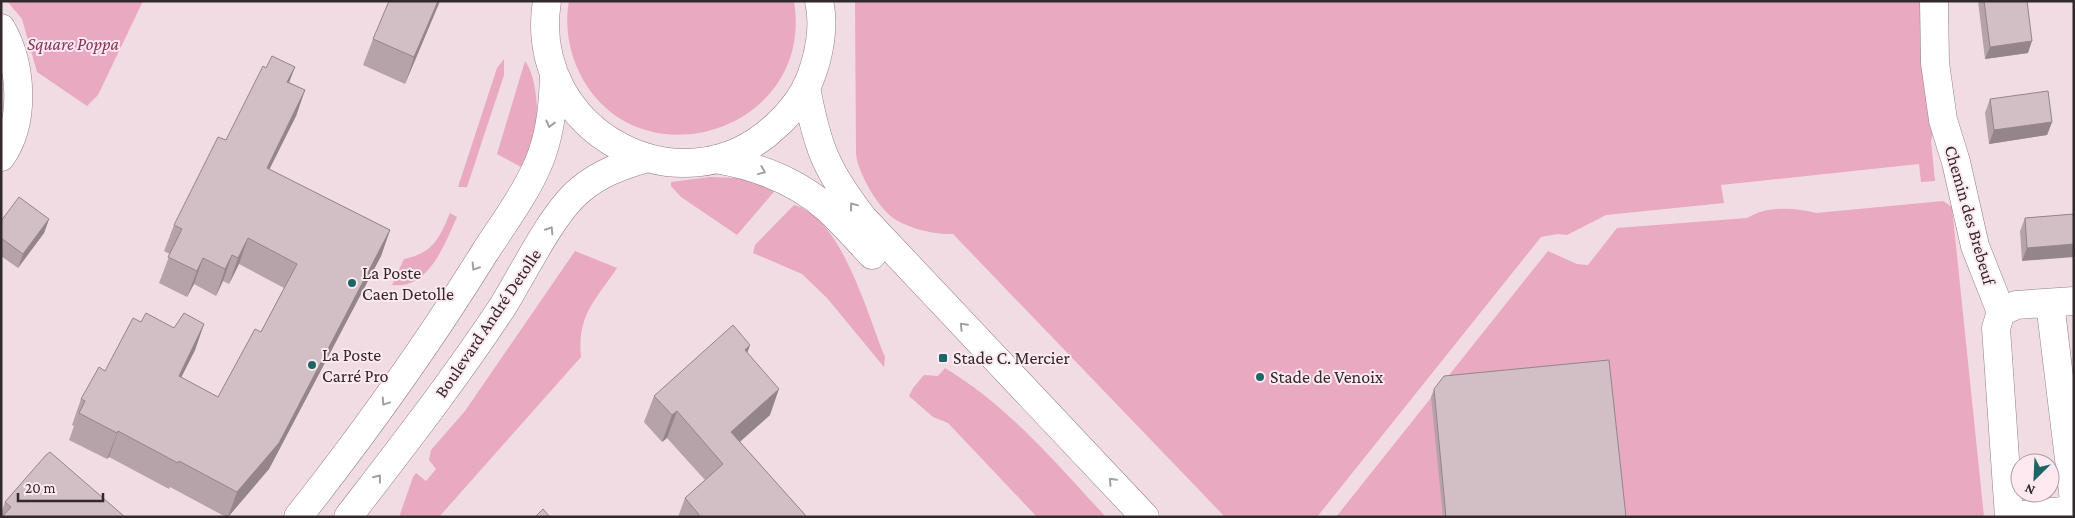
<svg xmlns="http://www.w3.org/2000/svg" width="2075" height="518" viewBox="0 0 2075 518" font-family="'Crimson Pro',serif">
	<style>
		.green { fill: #e9a9c0 }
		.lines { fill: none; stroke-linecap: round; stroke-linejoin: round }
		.street-casing { stroke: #937f86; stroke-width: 29 }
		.secondary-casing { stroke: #937f86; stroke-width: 29 }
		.street { stroke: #fff; stroke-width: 28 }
		.secondary { stroke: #fff; stroke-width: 28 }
		.wall { fill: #b5a3a9 }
		.shaded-wall { fill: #93858a }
		.building { fill: #d2bec5; stroke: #93858a }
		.oneway { stroke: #a29fa0 }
		.poi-dot { fill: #1a6765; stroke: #fee9f0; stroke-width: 2 }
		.labels { text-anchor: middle; stroke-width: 4; stroke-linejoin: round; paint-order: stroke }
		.park-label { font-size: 18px; font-style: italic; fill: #853558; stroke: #fee9f0 }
		.street-label { font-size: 18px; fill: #31292c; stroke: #fee9f0 }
		.poi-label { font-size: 18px; fill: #31292c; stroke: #fee9f0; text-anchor: start }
	</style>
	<rect width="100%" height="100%" fill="#f1dce3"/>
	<path class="green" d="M 7,1 L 143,1 L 98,95 L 87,106 L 37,72 L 22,19 Z
		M 569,1 L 794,1 C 816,135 627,189 576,65 C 568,45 565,22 569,1 Z
		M 855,1 L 1922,1 L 1938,115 L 1931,141 L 1935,181 L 1921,182 L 1919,164 L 1721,185 L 1724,203 L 1606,215 L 1567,235 L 1558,234 L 1541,237 L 1317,517 L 1225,517 L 953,234 C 935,235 912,229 896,220 C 879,210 858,173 856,154 Z
		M 504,59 L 504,75 L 467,187 L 458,187 L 497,68 Z
		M 525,61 C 537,77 540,119 534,138 C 532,148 526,158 521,167 L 497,154 Z
		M 710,177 L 739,178 L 779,186 L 737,235 L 681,197 L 671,186 L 671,182 Z
		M 1943,201 L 1952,207 L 1984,517 L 1336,517 L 1548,251 L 1577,264 L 1588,265 L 1617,228 L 1747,218 C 1767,206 1794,207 1816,213 Z
		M 794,205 C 842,217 868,317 885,357 L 884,367 L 827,298 L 802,274 L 753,253 L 755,245 Z
		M 450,213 L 457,217 C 445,243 429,290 392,285 L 404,259 C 433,253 439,239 450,213 Z
		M 575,251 L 617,268 C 595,301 577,315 581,357 L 439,517 L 399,517 L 413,477 L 416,473 L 426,481 L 436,469 L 429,460 L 431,450 L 465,411 Z
		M 945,368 C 1008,406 1056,463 1106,517 L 1037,517 L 948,423 L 933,417 L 909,396 L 913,388 L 924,375 L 938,376 Z"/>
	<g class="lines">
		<defs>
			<path id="street" d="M 1934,1 L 1935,63 L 1943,120 L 1956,162 L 1975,246 L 2001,312 L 1996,328 L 2009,517
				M 1,28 C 22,64 26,122 1,157
				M 2050,303 L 2074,500
				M 2001,312 L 2016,305 L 2074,301
				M 2009,516 L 2074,510"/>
			<path id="secondary" d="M 547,1 C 526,131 682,216 777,125 C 791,112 803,97 810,79 C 819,56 825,26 819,1
				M 806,87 C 817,147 826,170 863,218 L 1145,517
				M 715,159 C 757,166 797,181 829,210 C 844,224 858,240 872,255
				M 298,517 C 365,432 428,344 485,252 C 505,221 530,188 542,154 C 551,128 553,103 554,76
				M 348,517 C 401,448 455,379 503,306 C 523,274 552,213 580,190 C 600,173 623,165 647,158"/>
		</defs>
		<use href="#street" class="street-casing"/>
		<use href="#secondary" class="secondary-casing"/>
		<use href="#street" class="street"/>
		<use href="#secondary" class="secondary"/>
	</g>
	<path class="wall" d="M 440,1 L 405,84 L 363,65 L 373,39 Z
		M 1978,1 L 2027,1 L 2028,53 L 1985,59 Z
		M 295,67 L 289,82 L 305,90 L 296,116 L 269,170 L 390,230 L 381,256 L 269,469 L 228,517 L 226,517 L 170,487 L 169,489 L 109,457 L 107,459 L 69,440 L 74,426 L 72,425 L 81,399 L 105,371 L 141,322 L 174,328 L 204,324 L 195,350 L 181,377 L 218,397 L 261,332 L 284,288 L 239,264 L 229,284 L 223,281 L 216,296 L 194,284 L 187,297 L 159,283 L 170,254 L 164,251 L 174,225 L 226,140 L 266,68 Z
		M 1990,99 L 2052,122 L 2047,135 L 1989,144 L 1985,113 Z
		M 2074,214 L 2022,261 L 2020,231 L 2025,218 Z
		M 49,219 L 44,233 L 18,268 L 1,256 L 1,221 Z
		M 750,345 L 747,353 L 770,415 L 740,442 L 807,517 L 678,517 L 685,498 L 705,480 L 667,438 L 662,442 L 644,422 L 654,396 Z
		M 1434,389 L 1626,517 L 1443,517 L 1431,397 Z
		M 5,502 L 125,517 L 1,517 L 1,514 Z"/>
	<path class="shaded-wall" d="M 438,1 L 440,1 L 405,84 L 414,57 Z
		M 2032,41 L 2028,53 L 1985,59 L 1990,47 Z
		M 295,67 L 285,93 L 287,82 Z
		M 305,90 L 296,116 L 257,194 L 267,168 Z
		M 2052,122 L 2047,135 L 1989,144 L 1994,130 Z
		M 49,219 L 44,233 L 18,268 L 23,254 Z
		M 390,230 L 381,256 L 269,469 L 228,517 L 237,492 Z
		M 248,238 L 239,264 L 229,284 L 238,258 Z
		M 2074,244 L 2074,257 L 2022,261 L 2027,248 Z
		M 232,255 L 223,281 L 216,296 L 225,269 Z
		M 203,258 L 194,284 L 187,297 L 197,271 Z
		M 204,324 L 195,350 L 169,402 L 179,376 Z
		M 750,345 L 741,371 L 745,350 Z
		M 779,389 L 770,415 L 721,458 L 731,432 Z
		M 677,411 L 667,438 L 662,442 L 672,415 Z
		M 118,431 L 109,457 L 107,459 L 117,433 Z"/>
	<path class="building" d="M 389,1 L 438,1 L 414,57 L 373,39 Z
		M 1984,1 L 2027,1 L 2032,41 L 1990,47 Z
		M 272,56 L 295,67 L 287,82 L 305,90 L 267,168 L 390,230 L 279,443 L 237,492 L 179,461 L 178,463 L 118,431 L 117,433 L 79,413 L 85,401 L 81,399 L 99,367 L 105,371 L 133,318 L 141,322 L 146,313 L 174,328 L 184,313 L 204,324 L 179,376 L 218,397 L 255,329 L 261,332 L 297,264 L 248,238 L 238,258 L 232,255 L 225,269 L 203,258 L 197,271 L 168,257 L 182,229 L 174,225 L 218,137 L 226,140 L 263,66 L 266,68 Z
		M 2048,91 L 2052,122 L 1994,130 L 1990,99 Z
		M 19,197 L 49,219 L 23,254 L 1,238 L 1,221 Z
		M 2074,214 L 2074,244 L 2027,248 L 2025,218 Z
		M 733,325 L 750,345 L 745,350 L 779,389 L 731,432 L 807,517 L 701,517 L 685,498 L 723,464 L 677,411 L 672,415 L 654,396 Z
		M 1609,360 L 1626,517 L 1446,517 L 1434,389 L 1444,376 Z
		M 50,452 L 125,517 L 2,517 L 11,507 L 5,502 L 46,455 Z
		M 543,509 L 550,517 L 535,517 Z"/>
	<defs><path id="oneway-chevron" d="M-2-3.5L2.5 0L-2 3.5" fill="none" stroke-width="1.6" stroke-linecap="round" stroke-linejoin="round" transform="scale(1.25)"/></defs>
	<g class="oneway">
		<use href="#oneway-chevron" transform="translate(550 124) rotate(104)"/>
		<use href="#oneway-chevron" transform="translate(762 171) rotate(22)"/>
		<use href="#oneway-chevron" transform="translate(853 206) rotate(-127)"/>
		<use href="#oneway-chevron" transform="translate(550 230) rotate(-58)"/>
		<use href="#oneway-chevron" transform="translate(475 267) rotate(122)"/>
		<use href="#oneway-chevron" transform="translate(963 326) rotate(-134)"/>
		<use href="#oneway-chevron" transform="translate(385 402) rotate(124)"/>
		<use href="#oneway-chevron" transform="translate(378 478) rotate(-52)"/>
		<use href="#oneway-chevron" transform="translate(1112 481) rotate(-133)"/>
	</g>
	<g class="poi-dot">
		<circle cx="352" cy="283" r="5"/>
		<rect x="938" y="353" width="10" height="10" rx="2.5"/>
		<circle cx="312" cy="365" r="5"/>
		<circle cx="1260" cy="377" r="5"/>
	</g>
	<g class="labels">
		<g class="park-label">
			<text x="73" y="50">Square Poppa</text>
		</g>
		<g class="street-label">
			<text transform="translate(1970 215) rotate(74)" y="6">Chemin des Brebeuf</text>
			<text transform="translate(488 323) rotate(-56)" y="6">Boulevard André Detolle</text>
		</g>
		<g class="poi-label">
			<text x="362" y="279">La Poste<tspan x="362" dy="21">Caen Detolle</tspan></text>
			<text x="322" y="361">La Poste<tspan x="322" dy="21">Carré Pro</tspan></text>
			<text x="953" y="364">Stade C. Mercier</text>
			<text x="1270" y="383">Stade de Venoix</text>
		</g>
	</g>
	<rect width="2075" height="518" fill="none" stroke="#31292c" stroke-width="5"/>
	<g transform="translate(2035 478) rotate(204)"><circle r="24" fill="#fee9f0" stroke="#ac9ca2"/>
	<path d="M0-4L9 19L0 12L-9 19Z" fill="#1a6765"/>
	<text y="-8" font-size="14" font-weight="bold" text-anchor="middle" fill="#31292c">N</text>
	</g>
	<path d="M18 493v8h85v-8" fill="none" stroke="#31292c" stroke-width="2.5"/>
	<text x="25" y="493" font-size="15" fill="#31292c" stroke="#fee9f0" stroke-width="4" paint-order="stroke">20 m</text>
</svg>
